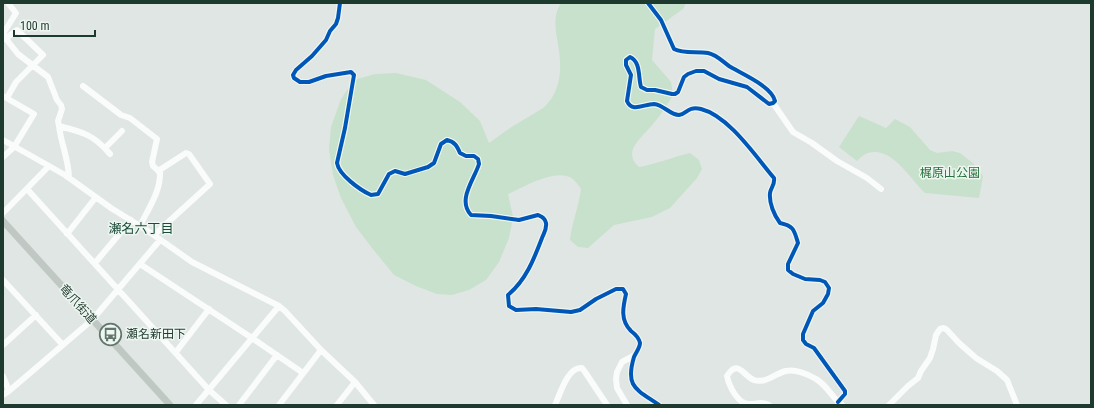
<svg xmlns="http://www.w3.org/2000/svg" width="1094" height="408" viewBox="0 0 1094 408" font-family="'Roboto Condensed','Noto Sans JP',sans-serif">
	<style>
		.green { fill: #c8e1cc }
		.lines { fill: none; stroke-linecap: round; stroke-linejoin: round }
		.minor { stroke: #fafbfb; stroke-width: 6 }
		.major { stroke: #bfc8c3; stroke-width: 7 }
		.cycleway-casing { stroke: #edf6f0; stroke-width: 6 }
		.cycleway { stroke: #0057b8; stroke-width: 4 }
		.labels { text-anchor: middle; stroke-width: 3; stroke-linejoin: round; paint-order: stroke }
		.park-label { font-size: 12px; fill: #26723a; stroke: #edf6f0 }
		.street-label { font-size: 12px; fill: #1e392e; stroke: #edf6f0 }
		.poi-label { font-size: 12px; fill: #1e392e; stroke: #edf6f0; text-anchor: start }
		.neighbourhood-label { font-size: 13px; fill: #194c39; stroke: #edf6f0 }
	</style>
	<rect width="100%" height="100%" fill="#e0e6e3"/>
	<path class="green" d="M 561,3 L 686,3 L 683,9 L 655,29 L 652,60 L 671,82 L 673,95 C 667,105 661,115 653,124 C 643,137 621,151 639,167 C 657,164 672,157 690,153 L 699,160 L 702,169 L 697,178 L 670,208 L 652,217 L 614,225 L 588,248 L 578,247 L 570,240 C 572,222 579,206 581,189 C 579,186 576,182 573,179 C 557,167 524,187 508,194 L 513,217 L 509,238 L 499,262 L 486,280 L 469,290 L 452,295 L 437,294 L 416,286 L 394,275 L 372,248 L 356,227 L 341,198 L 333,175 L 329,149 L 331,127 L 341,99 L 354,80 L 375,74 L 396,73 L 426,80 L 460,102 L 480,121 L 489,143 C 499,136 509,128 520,122 C 527,117 536,113 543,108 C 560,94 562,71 559,51 C 557,34 551,19 561,3 Z
		M 859,116 L 886,128 L 895,119 L 910,127 L 930,150 L 937,153 L 952,151 L 960,153 L 974,164 L 983,176 L 979,198 L 925,193 C 910,179 892,146 868,153 C 864,154 860,158 857,161 L 839,147 Z"/>
	<g class="lines">
		<path class="minor" d="M 340,3 L 338,18 L 336,24 L 330,31 L 326,40 L 312,56 L 296,70 L 293,75 L 294,78 L 300,82 L 309,82 L 326,76 L 351,72 L 354,75 L 345,128 L 337,163 C 339,175 360,190 371,195 L 378,194 L 389,174 L 395,171 L 405,174 L 428,167 L 434,163 L 441,144 L 447,140 C 455,142 457,146 460,153 L 466,156 L 474,156 L 478,159 L 479,164 C 474,180 457,200 471,215 L 491,216 L 519,220 L 538,215 C 542,217 545,218 546,223 C 547,229 544,233 542,238 C 534,259 526,280 508,295 L 509,306 L 516,310 L 536,309 L 571,312 L 580,310 L 596,299 L 616,289 L 623,289 L 626,294 C 623,307 620,320 631,331 C 635,334 639,338 640,343 C 640,348 636,352 634,357 C 625,387 636,389 659,405
			M 648,3 L 661,20 L 674,49 C 684,54 697,51 708,53 C 717,55 722,61 729,66 C 740,73 772,86 775,101 L 773,103 L 769,104 L 747,87 L 719,79 L 704,71 L 696,71 L 688,74 L 684,77 L 678,92 L 675,94 L 672,94 L 655,90 L 647,90 L 641,87 C 638,77 641,62 630,57 L 626,60 L 626,65 L 631,75 L 627,101 C 632,113 644,104 654,104 C 664,105 670,115 679,115 C 687,114 687,106 701,109 C 729,116 756,157 774,178 C 775,185 771,187 770,193 C 769,203 774,215 780,223 C 794,226 794,230 798,243 L 788,264 L 788,270 L 793,274 L 805,279 L 820,280 L 825,282 L 829,288 L 828,294 L 823,303 L 813,311 L 803,334 L 803,340 L 806,344 L 814,348 L 845,391 L 845,394 L 838,402
			M 3,34 L 16,13 L 8,3
			M 3,35 L 18,54 L 48,77 L 57,100 L 61,105 L 62,109 L 58,121 L 59,126 C 83,132 94,135 110,154
			M 5,39 L 17,30 L 43,55 L 16,82 L 7,98
			M 83,86 L 121,115 L 130,118 L 157,139 L 152,162 L 153,166 L 160,172 C 161,191 148,209 140,226
			M 3,96 L 34,114 L 14,147 L 3,157
			M 773,103 L 793,132 L 812,143 L 837,161 L 867,178 L 881,189
			M 59,126 C 61,144 69,160 69,178
			M 3,140 L 65,175 L 111,208 L 148,231 L 192,262 L 279,306 L 285,311 L 321,350 L 355,382 L 374,405
			M 105,148 L 122,131
			M 27,189 L 209,390 L 226,405
			M 3,213 L 49,166
			M 67,234 L 96,197
			M 154,235 L 210,184 L 189,154 L 186,153 L 158,171
			M 95,263 L 131,220
			M 140,264 L 252,338 L 303,373
			M 3,280 L 62,344
			M 3,345 L 36,315
			M 176,352 L 209,309
			M 3,376 L 9,391 L 3,395
			M 9,391 L 92,320 L 160,240
			M 196,405 L 279,306
			M 239,405 L 277,355
			M 279,405 L 321,350
			M 337,405 L 355,382
			M 555,405 C 560,394 568,366 582,368 L 585,372 L 607,405
			M 627,405 L 617,388 L 616,379 L 617,372 L 622,362 L 635,355
			M 769,405 C 762,401 758,404 750,404 C 738,405 729,386 727,376 C 738,358 743,376 754,380 C 765,384 776,373 786,371 C 795,369 808,374 816,379 C 827,385 832,398 842,405
			M 889,405 L 908,386 L 918,378 L 921,371 L 930,358 L 933,349 L 936,335 L 940,329 L 944,328 L 947,330 L 959,343 L 976,358 L 997,371 L 1007,380 L 1017,405"/>
		<path class="major" d="M 3,221 L 170,405"/>
		<defs>
			<path id="cycleway" d="M 340,3 L 338,18 L 336,24 L 330,31 L 326,40 L 312,56 L 296,70 L 293,75 L 294,78 L 300,82 L 309,82 L 326,76 L 351,72 L 354,75 L 345,128 L 337,163 C 339,175 360,190 371,195 L 378,194 L 389,174 L 395,171 L 405,174 L 428,167 L 434,163 L 441,144 L 447,140 C 455,142 457,146 460,153 L 466,156 L 474,156 L 478,159 L 479,164 C 474,180 457,200 471,215 L 491,216 L 519,220 L 538,215 C 542,217 545,218 546,223 C 547,229 544,233 542,238 C 534,259 526,280 508,295 L 509,306 L 516,310 L 536,309 L 571,312 L 580,310 L 596,299 L 616,289 L 623,289 L 626,294 C 623,307 620,320 631,331 C 635,334 639,338 640,343 C 640,348 636,352 634,357 C 625,387 636,389 659,405
				M 648,3 L 661,20 L 674,49 C 684,54 697,51 708,53 C 717,55 722,61 729,66 C 740,73 772,86 775,101 L 773,103 L 769,104 L 747,87 L 719,79 L 704,71 L 696,71 L 688,74 L 684,77 L 678,92 L 675,94 L 672,94 L 655,90 L 647,90 L 641,87 C 638,77 641,62 630,57 L 626,60 L 626,65 L 631,75 L 627,101 C 632,113 644,104 654,104 C 664,105 670,115 679,115 C 687,114 687,106 701,109 C 729,116 756,157 774,178 C 775,185 771,187 770,193 C 769,203 774,215 780,223 C 794,226 794,230 798,243 L 788,264 L 788,270 L 793,274 L 805,279 L 820,280 L 825,282 L 829,288 L 828,294 L 823,303 L 813,311 L 803,334 L 803,340 L 806,344 L 814,348 L 845,391 L 845,394 L 838,402"/>
		</defs>
		<use href="#cycleway" class="cycleway-casing"/>
		<use href="#cycleway" class="cycleway"/>
	</g>
	<defs>
		<symbol id="bus-ring" viewBox="-11 -11 22 22"><circle r="9.5" fill="#edf6f0" stroke="#62766d" stroke-width="1.5"/><path d="M-5-6H5V4H4V6H2V4H-2V6H-4V4H-5ZM-3.5-4V0h7V-4ZM-3.5 1.2v1.5H-2V1.2ZM2 1.2v1.5H3.5V1.2Z" fill="#62766d"/></symbol>
	</defs>
	<g fill-rule="evenodd">
		<use href="#bus-ring" x="98" y="322" width="25" height="25"/>
	</g>
	<g class="labels">
		<g class="park-label">
			<text x="950" y="177">梶原山公園</text>
		</g>
		<g class="street-label">
			<text transform="translate(78 304) rotate(48)" y="4">竜爪街道</text>
		</g>
		<g class="poi-label">
			<text x="126" y="338">瀬名新田下</text>
		</g>
		<g class="neighbourhood-label">
			<text x="141" y="233">瀬名六丁目</text>
		</g>
	</g>
	<rect width="1094" height="408" fill="none" stroke="#1e392e" stroke-width="8"/>
	<path d="M14 30v6h81v-6" fill="none" stroke="#1e392e" stroke-width="2"/>
	<text x="20" y="30" font-size="12" fill="#1e392e" stroke="#edf6f0" stroke-width="3" paint-order="stroke">100 m</text>
</svg>
